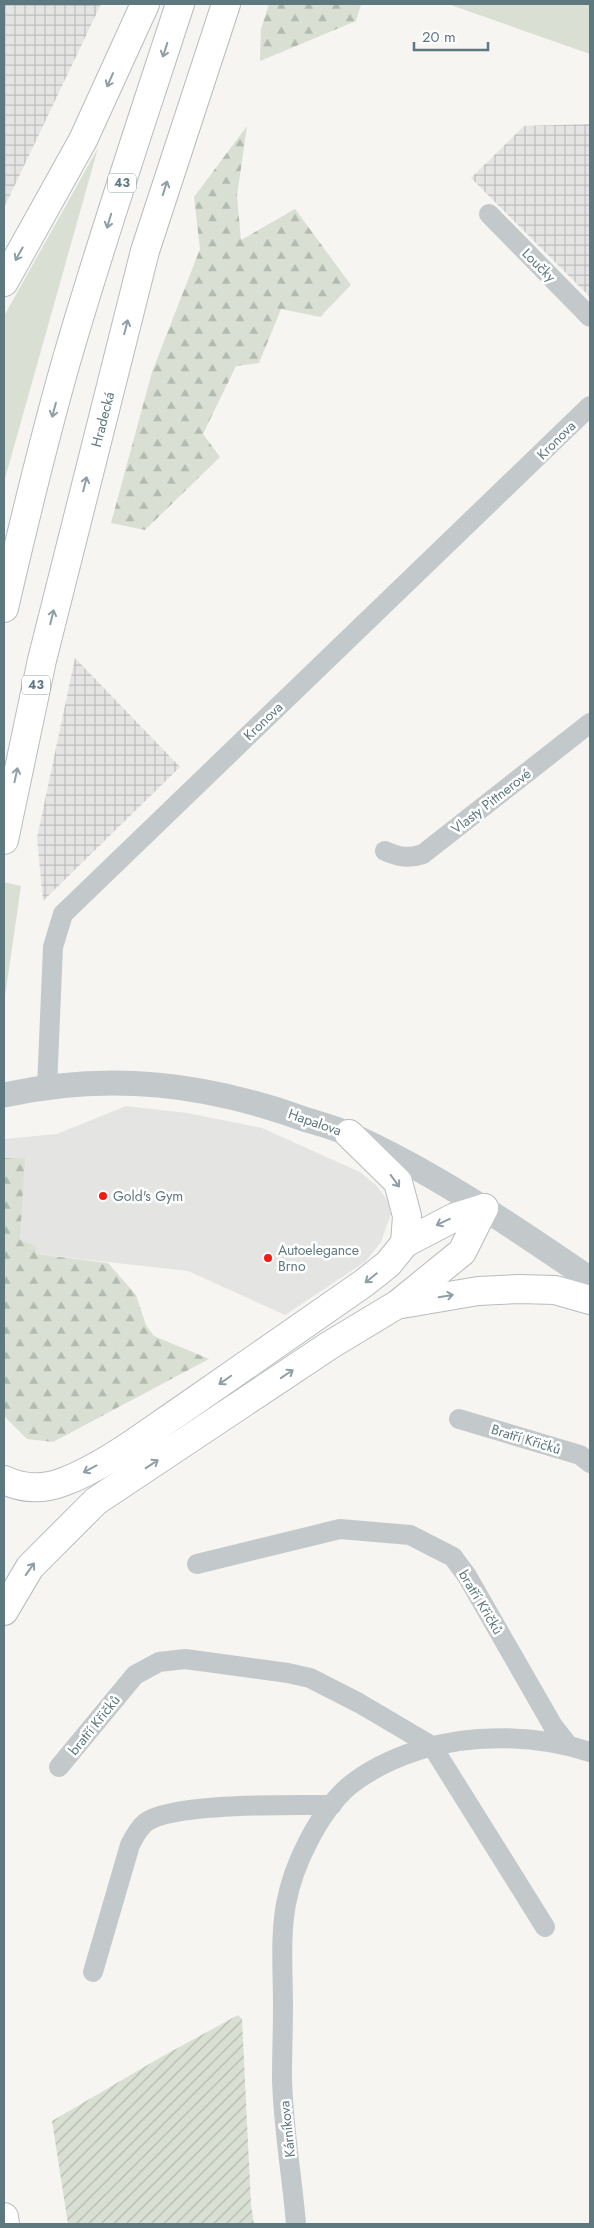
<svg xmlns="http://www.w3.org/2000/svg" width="594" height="2228" viewBox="0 0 594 2228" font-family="Jost,sans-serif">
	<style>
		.built { fill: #e4e5e3 }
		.industrial { fill: url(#industrial-grid) }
		.grass { fill: #d9dfd2 }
		.forest { fill: url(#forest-firs) }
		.garden { fill: url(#garden-furrows) }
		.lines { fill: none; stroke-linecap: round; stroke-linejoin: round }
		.trunk-casing { stroke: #b7bcbe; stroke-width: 30 }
		.minor { stroke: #c3c9cb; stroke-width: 20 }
		.tertiary { stroke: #c3c9cb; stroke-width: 25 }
		.trunk { stroke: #fff; stroke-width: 28 }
		.oneway { stroke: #8ea0a6 }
		.poi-dot { fill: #f61b12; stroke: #fff; stroke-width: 2 }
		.labels { text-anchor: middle; stroke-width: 5; stroke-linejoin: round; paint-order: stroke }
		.shield { fill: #fff; stroke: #8ea0a6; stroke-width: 1 }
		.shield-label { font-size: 12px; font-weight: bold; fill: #5e7880 }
		.street-label { font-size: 14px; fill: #5e7880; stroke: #fff }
		.poi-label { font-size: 14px; fill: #5e7880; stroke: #fff; text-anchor: start }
	</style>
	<defs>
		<pattern id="industrial-grid" width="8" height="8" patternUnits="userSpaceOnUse" patternTransform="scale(1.25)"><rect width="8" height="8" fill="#e4e5e3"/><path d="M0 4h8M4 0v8" fill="none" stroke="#bcbebd"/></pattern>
		<pattern id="forest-firs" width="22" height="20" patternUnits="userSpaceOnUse" patternTransform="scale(1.25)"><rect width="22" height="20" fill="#d9dfd2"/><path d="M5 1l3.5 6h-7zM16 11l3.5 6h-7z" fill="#b3bab0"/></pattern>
		<pattern id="garden-furrows" width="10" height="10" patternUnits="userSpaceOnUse" patternTransform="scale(1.25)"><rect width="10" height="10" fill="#d9dfd2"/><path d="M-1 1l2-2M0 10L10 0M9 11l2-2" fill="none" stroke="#b3bab0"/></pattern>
	</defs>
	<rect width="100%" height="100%" fill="#f6f5f2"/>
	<path class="built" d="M 126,1106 L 187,1113 L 262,1128 L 360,1172 L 376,1185 L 388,1201 L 391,1214 L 381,1242 L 365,1262 L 285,1315 L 188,1271 L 36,1254 L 4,1235 L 4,1139 L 57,1134 Z"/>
	<path class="industrial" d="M 4,4 L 101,4 L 4,208 Z
		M 590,124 L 590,297 L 471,178 L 524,126 Z
		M 75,658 L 180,767 L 43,901 L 37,838 Z"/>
	<path class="grass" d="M 448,4 L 590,4 L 590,54 Z
		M 98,148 L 6,475 L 4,485 L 4,316 Z
		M 4,882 L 21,886 L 4,1003 Z"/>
	<path class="forest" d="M 269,4 L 361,4 L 356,21 L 260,61 L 261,29 Z
		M 247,126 L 237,196 L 241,240 L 295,209 L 351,285 L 320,317 L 281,309 L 259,363 L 236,366 L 203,434 L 220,457 L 145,530 L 111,523 L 152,372 L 200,249 L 194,197 Z
		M 4,1158 L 25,1158 L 20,1240 L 36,1246 L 36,1254 L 108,1263 L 136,1295 L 146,1325 L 154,1336 L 209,1359 L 53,1442 L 27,1439 L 4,1416 Z"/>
	<path class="garden" d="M 238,2015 L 242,2019 L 251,2205 L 254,2224 L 68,2224 L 52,2121 L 163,2056 Z"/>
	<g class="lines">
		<defs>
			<g id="trunk">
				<path d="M 4,282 L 83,140 L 145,4"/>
				<path d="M 4,608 C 23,526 43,443 66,362 C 101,241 141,123 180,4"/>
				<path id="s1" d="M 4,840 L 42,660 L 145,251 L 226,4"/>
				<path d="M 349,1134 L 398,1182 L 407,1216 L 405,1243"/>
				<path d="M 402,1304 L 478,1291 L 519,1289 L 555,1290 L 590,1300"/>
				<path d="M 4,1480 C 23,1489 42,1490 63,1482 C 104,1467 146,1434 183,1409 C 243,1367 304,1325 364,1283 L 388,1264 L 405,1243 L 455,1217 L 484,1208"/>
				<path d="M 4,1611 L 30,1567 L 96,1501 L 330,1345 L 398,1304 L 462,1252 L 484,1208"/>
				<path d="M 4,2217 L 5,2224"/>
			</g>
		</defs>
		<use href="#trunk" class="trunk-casing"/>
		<path class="minor" d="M 489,214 L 590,317
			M 385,851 C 398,857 409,859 423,854 L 590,723
			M 47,1088 L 53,947 L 63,914 L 590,406
			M 459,1419 L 580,1455 L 590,1463
			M 197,1564 L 340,1529 L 410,1535 L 453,1557 L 467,1576 L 553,1726 L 568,1745
			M 59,1767 L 135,1675 L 159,1662 L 185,1659 L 288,1673 L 310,1678 L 359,1703 L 432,1746 L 545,1927
			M 93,1972 L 130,1845 C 134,1837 138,1829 145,1823 C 171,1802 295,1805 332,1805
			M 296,2224 C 292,2176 283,2126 282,2078 C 282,2054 283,2030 283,2006 C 283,1972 280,1937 286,1904 C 293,1865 319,1812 349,1786 C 370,1769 394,1758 419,1750 C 472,1733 538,1735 590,1752"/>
		<path class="tertiary" d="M 4,1095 C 109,1072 204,1083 304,1119 C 320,1124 336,1128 351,1135 C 436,1173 513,1227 590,1279"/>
		<use href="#trunk" class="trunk"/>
	</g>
	<defs><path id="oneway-shaft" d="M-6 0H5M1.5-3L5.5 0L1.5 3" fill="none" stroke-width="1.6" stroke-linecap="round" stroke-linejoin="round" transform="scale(1.25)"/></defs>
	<g class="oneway">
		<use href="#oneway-shaft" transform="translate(165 50) rotate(108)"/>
		<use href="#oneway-shaft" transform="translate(110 80) rotate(114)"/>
		<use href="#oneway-shaft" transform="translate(165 188) rotate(-72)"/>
		<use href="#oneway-shaft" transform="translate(109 221) rotate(107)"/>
		<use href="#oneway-shaft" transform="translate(19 254) rotate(119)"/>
		<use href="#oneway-shaft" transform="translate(126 327) rotate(-76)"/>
		<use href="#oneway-shaft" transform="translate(54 410) rotate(105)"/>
		<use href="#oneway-shaft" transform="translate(85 484) rotate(-76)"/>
		<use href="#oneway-shaft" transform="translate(52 617) rotate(-76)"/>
		<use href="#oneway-shaft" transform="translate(16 775) rotate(-78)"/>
		<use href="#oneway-shaft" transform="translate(395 1181) rotate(54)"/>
		<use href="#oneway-shaft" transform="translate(443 1222) rotate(155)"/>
		<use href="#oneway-shaft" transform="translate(371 1278) rotate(141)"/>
		<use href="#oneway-shaft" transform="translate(446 1296) rotate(-10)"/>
		<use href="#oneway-shaft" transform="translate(287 1374) rotate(-34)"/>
		<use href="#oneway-shaft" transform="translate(225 1380) rotate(145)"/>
		<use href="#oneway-shaft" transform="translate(152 1464) rotate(-33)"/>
		<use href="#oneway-shaft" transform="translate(90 1469) rotate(152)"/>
		<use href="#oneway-shaft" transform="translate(30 1569) rotate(-54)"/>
	</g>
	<g class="poi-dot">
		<circle cx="103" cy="1196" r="5"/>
		<circle cx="268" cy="1258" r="5"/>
	</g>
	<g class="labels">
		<g class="shield">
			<rect x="108" y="173.5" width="28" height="19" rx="4"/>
			<rect x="22" y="675.5" width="28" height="19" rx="4"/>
		</g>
		<g class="shield-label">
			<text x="122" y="187">43</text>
			<text x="36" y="689">43</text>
		</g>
		<g class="street-label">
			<text transform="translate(539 265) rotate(45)" y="5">Loučky</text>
			<text dy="5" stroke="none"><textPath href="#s1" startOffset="432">Hradecká</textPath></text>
			<text transform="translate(556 440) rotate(-45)" y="5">Kronova</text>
			<text transform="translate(263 721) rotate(-44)" y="5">Kronova</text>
			<text transform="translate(491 801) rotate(-38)" y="5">Vlasty Pittnerové</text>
			<text transform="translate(315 1122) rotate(19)" y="5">Hapalova</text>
			<text transform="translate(526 1439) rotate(17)" y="5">Bratří Křičků</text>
			<text transform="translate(481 1602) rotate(59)" y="5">bratří Křičků</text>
			<text transform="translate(94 1725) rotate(-51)" y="5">bratří Křičků</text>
			<text transform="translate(287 2129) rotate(-96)" y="5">Kárníkova</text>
		</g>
		<g class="poi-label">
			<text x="113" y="1201">Gold's Gym</text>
			<text x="278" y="1255">Autoelegance<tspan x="278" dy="16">Brno</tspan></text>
		</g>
	</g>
	<rect width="594" height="2228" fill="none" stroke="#5e7880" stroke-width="10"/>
	<path d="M414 42v8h74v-8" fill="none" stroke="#5e7880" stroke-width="2.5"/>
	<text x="422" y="42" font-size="15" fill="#5e7880" stroke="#ffffff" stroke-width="4" paint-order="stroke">20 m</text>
</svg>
